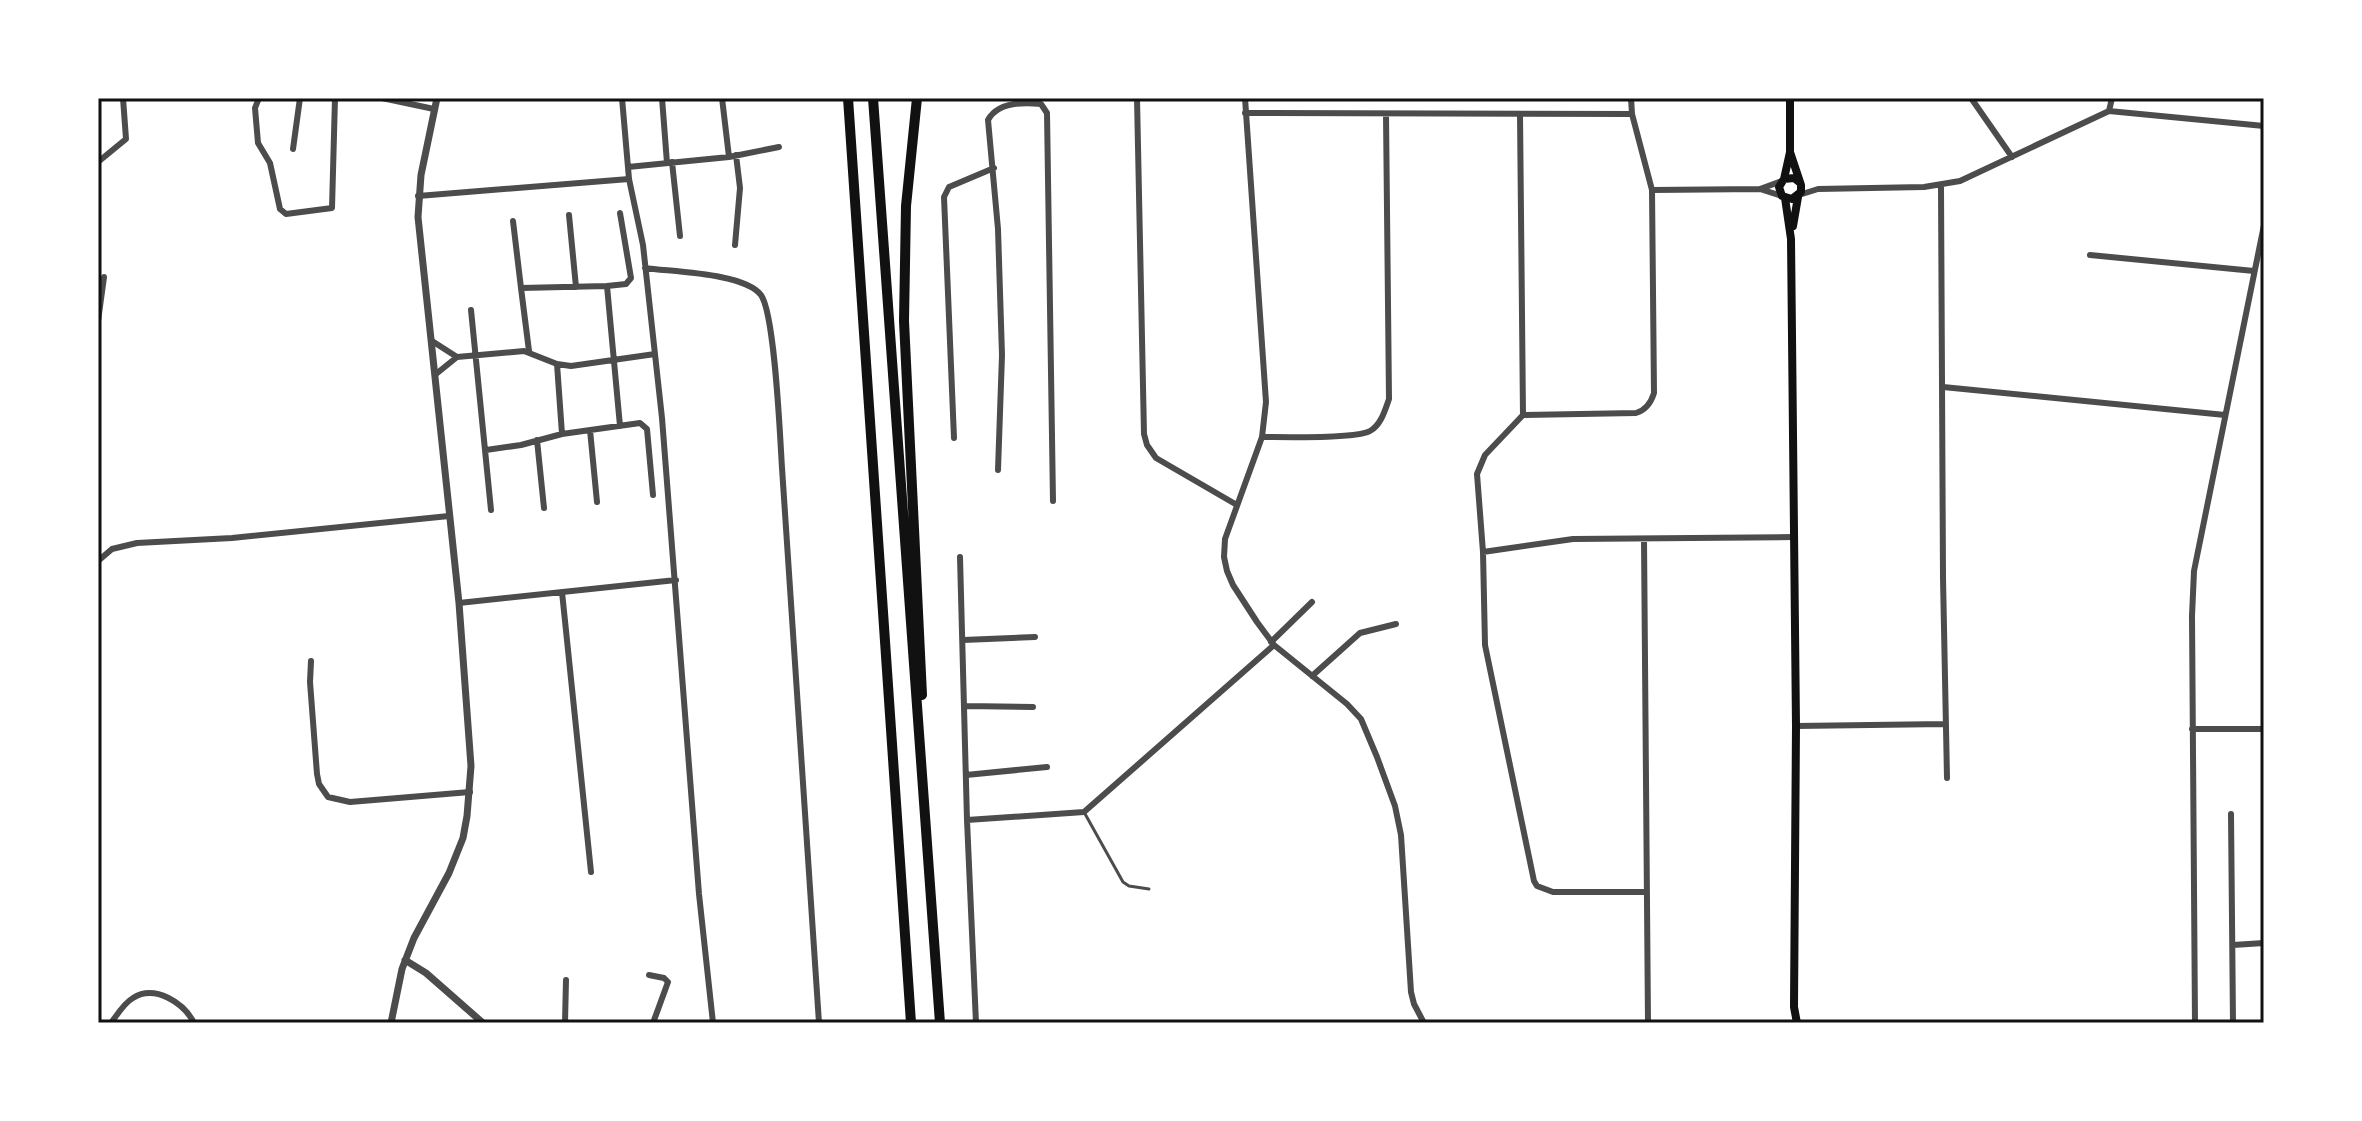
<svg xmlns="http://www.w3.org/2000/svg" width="2362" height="1121" viewBox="0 0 2362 1121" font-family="Mulish,sans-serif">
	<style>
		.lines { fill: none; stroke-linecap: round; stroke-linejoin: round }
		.service { stroke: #4c4c4c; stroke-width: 3 }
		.minor { stroke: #4c4c4c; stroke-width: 6 }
		.tertiary { stroke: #4c4c4c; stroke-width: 7 }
		.secondary { stroke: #111; stroke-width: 8 }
		.motorway { stroke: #111; stroke-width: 10 }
		.neatline { fill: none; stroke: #111; stroke-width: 3 }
	</style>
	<rect width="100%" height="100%" fill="#fff"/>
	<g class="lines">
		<path class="service" d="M 1084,812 L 1123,882 L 1129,886 L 1149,889"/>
		<path class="minor" d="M 259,98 L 255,108 L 258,143 L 270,163 L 280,209 L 286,214 L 332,208 L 335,98
			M 382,98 L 434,109
			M 622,98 L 629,179 L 643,245 L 662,418 L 699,894 L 713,1023
			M 662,98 L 667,163
			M 722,98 L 729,157
			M 1137,98 L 1144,434 L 1147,445 L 1156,458 L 1237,505
			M 1245,98 L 1266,402 L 1262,437 L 1225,539 L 1224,557 L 1227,571 L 1233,585 L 1257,622 L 1274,645 L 1347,704 L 1361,719 L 1377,757 L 1395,806 L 1401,835 L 1411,992 L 1414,1004 L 1424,1023
			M 1971,98 L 2012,157
			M 2109,111 L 2112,98
			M 1245,113 L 1632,114
			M 1520,114 L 1523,415 L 1485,455 L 1477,474 L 1483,552 L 1485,645 L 1534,881 L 1537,886 L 1553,892 L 1646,892
			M 293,149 L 300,98
			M 98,162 L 126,139 L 123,98
			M 672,162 L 680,236
			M 628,167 L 729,157 L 779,147
			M 1941,186 L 1943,578 L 1947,778
			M 1760,189 L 1782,196
			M 1652,190 L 1760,189 L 1782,181
			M 1799,195 L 1818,189 L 1924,187 L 1960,181 L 2109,111 L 2264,126
			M 418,196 L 629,179
			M 620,213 L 631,278 L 626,284 L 607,286 L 620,426
			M 569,215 L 576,287
			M 513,221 L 521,288 L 607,286
			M 735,245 L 740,188 L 736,155
			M 2090,255 L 2254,271
			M 645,268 C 673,272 744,273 761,295 C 775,315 780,437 782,468 C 795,653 808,838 819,1023
			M 521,288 L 529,351
			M 471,310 L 491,510
			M 98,321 L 104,277
			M 432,341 L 457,357
			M 557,364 L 562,434
			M 436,374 L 457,357 L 524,351 L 557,364 L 571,366 L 655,354
			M 1943,387 L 2225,415
			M 1523,415 L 1636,413 C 1646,410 1651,403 1654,393 L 1652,190 L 1632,114 L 1631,98
			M 590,430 L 597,502
			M 1262,437 C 1282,437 1356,439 1370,431 C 1381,425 1385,410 1389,399 L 1386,114
			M 954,438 L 944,197 L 949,187 L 994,168
			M 537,440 L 544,508
			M 486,450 L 521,445 L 562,434 L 640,423 L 647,429 L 653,495
			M 998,470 L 1002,355 L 998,229 L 988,120 C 998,102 1023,102 1041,104 L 1047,113 L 1053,501
			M 1644,539 L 1648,1023
			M 1483,552 L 1573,539 L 1794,537
			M 960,557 L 967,820 L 976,1023
			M 98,561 L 112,549 L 137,543 L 232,538 L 449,516
			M 562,592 L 591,872
			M 459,603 L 676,580
			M 963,640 L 1035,637
			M 1271,642 L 1312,602
			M 311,661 L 310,682 L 317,774 L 319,784 L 328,797 L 350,802 L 470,792
			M 1312,676 L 1360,633 L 1396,624
			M 965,706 L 1033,707
			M 1796,726 L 1945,724
			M 2192,729 L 2264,729
			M 966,775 L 1047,767
			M 2231,814 L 2233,1023
			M 967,820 L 1084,812 L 1274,645
			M 2233,945 L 2264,943
			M 649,975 L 664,978 L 668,982 L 653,1023
			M 111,1023 C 117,1015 124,1003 133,998 C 155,984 184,1003 194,1023
			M 565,1023 L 566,980
			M 2195,1023 L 2192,616 L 2194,571 L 2264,225"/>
		<path class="tertiary" d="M 405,960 L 426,973 L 483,1023
			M 391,1023 L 402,969 L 414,938 L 449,873 L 463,838 L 467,816 L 471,766 L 459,603 L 418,217 L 421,175 L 437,98"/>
		<path class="secondary" d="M 1790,152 L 1801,185 L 1801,192 L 1792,199 L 1782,196 L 1779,187 L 1784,179 L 1794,178 L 1799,182
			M 1784,179 L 1790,152 L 1790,98
			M 1785,198 L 1791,239 L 1796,726 L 1794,1007 L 1797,1023
			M 1793,226 L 1798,197"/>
		<path class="motorway" d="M 848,98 L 911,1023
			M 873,98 L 940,1023
			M 917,98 L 906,206 L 904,321 L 922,695"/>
	</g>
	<rect width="2362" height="1121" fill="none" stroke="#ffffff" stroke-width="200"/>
	<rect x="100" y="100" width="2162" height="921" class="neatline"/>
</svg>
